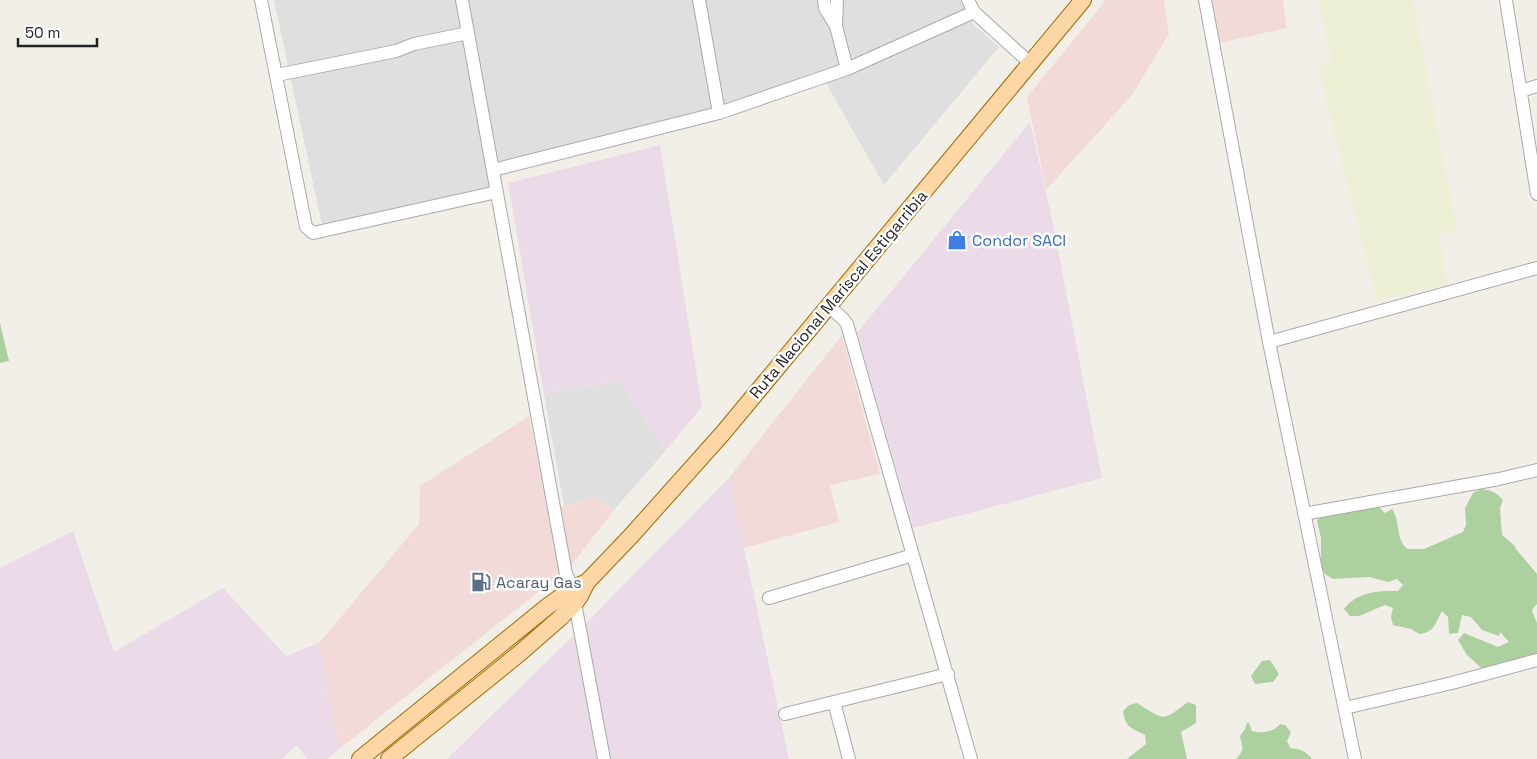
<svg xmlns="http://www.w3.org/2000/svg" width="1537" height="759" viewBox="0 0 1537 759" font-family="'Space Grotesk',sans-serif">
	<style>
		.residential { fill: #e0dfdf }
		.commercial { fill: #f2dad9 }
		.industrial { fill: #ebdbe8 }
		.farmland { fill: #eef0d5 }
		.forest { fill: #add19e }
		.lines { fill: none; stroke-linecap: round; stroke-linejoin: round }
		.minor-casing { stroke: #a9a9a9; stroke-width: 14 }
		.major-casing { stroke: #a06b00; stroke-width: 18 }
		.minor { stroke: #fff; stroke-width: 12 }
		.major { stroke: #fcd6a4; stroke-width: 16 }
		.labels { text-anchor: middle; stroke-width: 5; stroke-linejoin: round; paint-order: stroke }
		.shop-label { font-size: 16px; fill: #366cbe; stroke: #fff; text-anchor: start }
		.street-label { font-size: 16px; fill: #222; stroke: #fff }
		.service-label { font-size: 16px; fill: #4e5e75; stroke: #fff; text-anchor: start }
	</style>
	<rect width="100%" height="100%" fill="#f2efe9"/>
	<path class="residential" d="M 274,0 L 960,0 L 974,25 L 999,47 L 884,185 L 822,76 L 711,112 L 485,166 L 489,187 L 322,225 Z
		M 619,381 L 666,450 L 614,510 L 596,497 L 564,506 L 544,394 Z"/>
	<path class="commercial" d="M 1106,0 L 1164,0 L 1169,34 L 1132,95 L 1046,190 L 1027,97 Z
		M 1212,0 L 1283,0 L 1287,28 L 1220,43 Z
		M 842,335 L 880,474 L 830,485 L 839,522 L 744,548 L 729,478 Z
		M 529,416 L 549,514 L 564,506 L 596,497 L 614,510 L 570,567 L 339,749 L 319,643 L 419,524 L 420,486 Z"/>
	<path class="industrial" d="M 1030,122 L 1052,219 L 1102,478 L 913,528 L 857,333 Z
		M 660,145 L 702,407 L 666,450 L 619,381 L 544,394 L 508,183 Z
		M 729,478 L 789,759 L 447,759 L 580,629 Z
		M 73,531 L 114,652 L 223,588 L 286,656 L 319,643 L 339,749 L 327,759 L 307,759 L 297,745 L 282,759 L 0,759 L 0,568 Z"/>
	<path class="farmland" d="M 1318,0 L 1413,0 L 1457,229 L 1439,236 L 1448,284 L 1377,301 L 1318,67 L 1332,61 Z"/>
	<path class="forest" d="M 0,323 L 9,361 L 0,363 Z
		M 1481,489 C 1491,490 1496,492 1503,500 L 1500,508 L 1502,535 L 1515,546 L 1516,549 L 1537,574 L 1537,604 L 1534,607 L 1532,611 L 1537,623 L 1537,660 L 1487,673 L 1467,655 L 1458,640 L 1464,633 L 1498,647 L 1509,642 L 1500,632 L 1499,636 L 1482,630 L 1471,617 L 1462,615 L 1458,633 L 1449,634 L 1448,617 L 1442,611 C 1435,624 1434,633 1419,634 L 1411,629 L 1393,625 L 1391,617 L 1393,608 L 1385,605 L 1359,616 L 1350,616 L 1344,609 C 1358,591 1378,591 1398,591 L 1403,585 L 1397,579 L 1388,582 L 1370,577 L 1333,579 L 1325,574 L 1321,566 L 1321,538 L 1317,521 C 1330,499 1355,497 1379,498 L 1379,507 L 1385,513 L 1392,509 C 1401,523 1395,537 1407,549 L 1424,549 L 1463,532 L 1466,525 L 1465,508 L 1473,493 Z
		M 1270,660 L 1279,674 L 1273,682 L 1255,684 L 1251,676 L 1262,661 Z
		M 1188,702 L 1196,705 L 1196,723 L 1181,732 L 1187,759 L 1127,759 L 1146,744 L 1145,735 C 1131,728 1125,727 1123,711 L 1129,705 L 1137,703 C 1166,721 1161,722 1188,702 Z
		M 1247,723 L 1249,723 L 1252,731 C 1261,734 1274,732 1280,724 L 1285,725 L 1291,732 L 1287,741 L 1290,748 C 1300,749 1306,751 1312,759 L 1236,759 C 1246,747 1242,749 1240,736 L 1245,729 Z"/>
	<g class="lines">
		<defs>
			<path id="minor" d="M 261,0 L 306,227 L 313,233 L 497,192
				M 462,0 L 566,574 L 573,588
				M 699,0 L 719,113
				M 824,0 L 825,8 L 836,26 L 847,69
				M 968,0 L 974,12 L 1030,63
				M 1205,0 L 1269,342 L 1355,759
				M 1506,0 L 1537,194
				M 836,26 L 837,0
				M 277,75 L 396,51 L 414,44 L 468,33
				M 1521,91 L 1537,86
				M 493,170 L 719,113 L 847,69 L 974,12
				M 829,306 L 843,319 L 847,324 L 971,759
				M 1269,342 L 1537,268
				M 1304,514 L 1499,479 L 1537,470
				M 769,598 L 913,555
				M 575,603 L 604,759
				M 834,702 L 849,759
				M 1345,708 L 1452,683 L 1537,660
				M 785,714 L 948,674"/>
			<path id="major" d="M 360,759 L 548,606 L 573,588 L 587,582
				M 389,759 L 520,653 L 560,618 L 575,603 L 580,596 L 587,582 L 631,536 L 723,433 L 1083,0"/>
		</defs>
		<use href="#minor" class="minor-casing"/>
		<use href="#major" class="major-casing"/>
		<use href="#minor" class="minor"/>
		<use href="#major" class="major"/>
	</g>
	<defs>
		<symbol id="shop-bare" viewBox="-9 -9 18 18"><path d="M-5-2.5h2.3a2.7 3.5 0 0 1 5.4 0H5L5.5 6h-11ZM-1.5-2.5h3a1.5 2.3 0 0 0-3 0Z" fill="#3f7fe0" stroke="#fff" stroke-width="2.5" paint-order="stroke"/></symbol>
		<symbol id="fuel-bare" viewBox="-9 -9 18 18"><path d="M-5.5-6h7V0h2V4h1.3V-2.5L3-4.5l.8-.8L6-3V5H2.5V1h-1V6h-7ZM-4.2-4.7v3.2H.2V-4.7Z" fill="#5c6f8a" stroke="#fff" stroke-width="2.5" paint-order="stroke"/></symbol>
	</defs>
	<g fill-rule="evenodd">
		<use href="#shop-bare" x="943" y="226" width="28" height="28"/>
		<use href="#fuel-bare" x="467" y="568" width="28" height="28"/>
	</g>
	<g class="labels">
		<g class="shop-label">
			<text x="972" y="246">Condor SACI</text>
		</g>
		<g class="street-label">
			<text transform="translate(838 294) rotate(-50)" y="6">Ruta Nacional Mariscal Estigarribia</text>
		</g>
		<g class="service-label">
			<text x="496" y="588">Acaray Gas</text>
		</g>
	</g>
	<path d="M18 38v8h79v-8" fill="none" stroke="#222222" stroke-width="2.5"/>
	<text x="25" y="38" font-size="15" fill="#222222" stroke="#ffffff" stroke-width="4" paint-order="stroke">50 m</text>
</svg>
